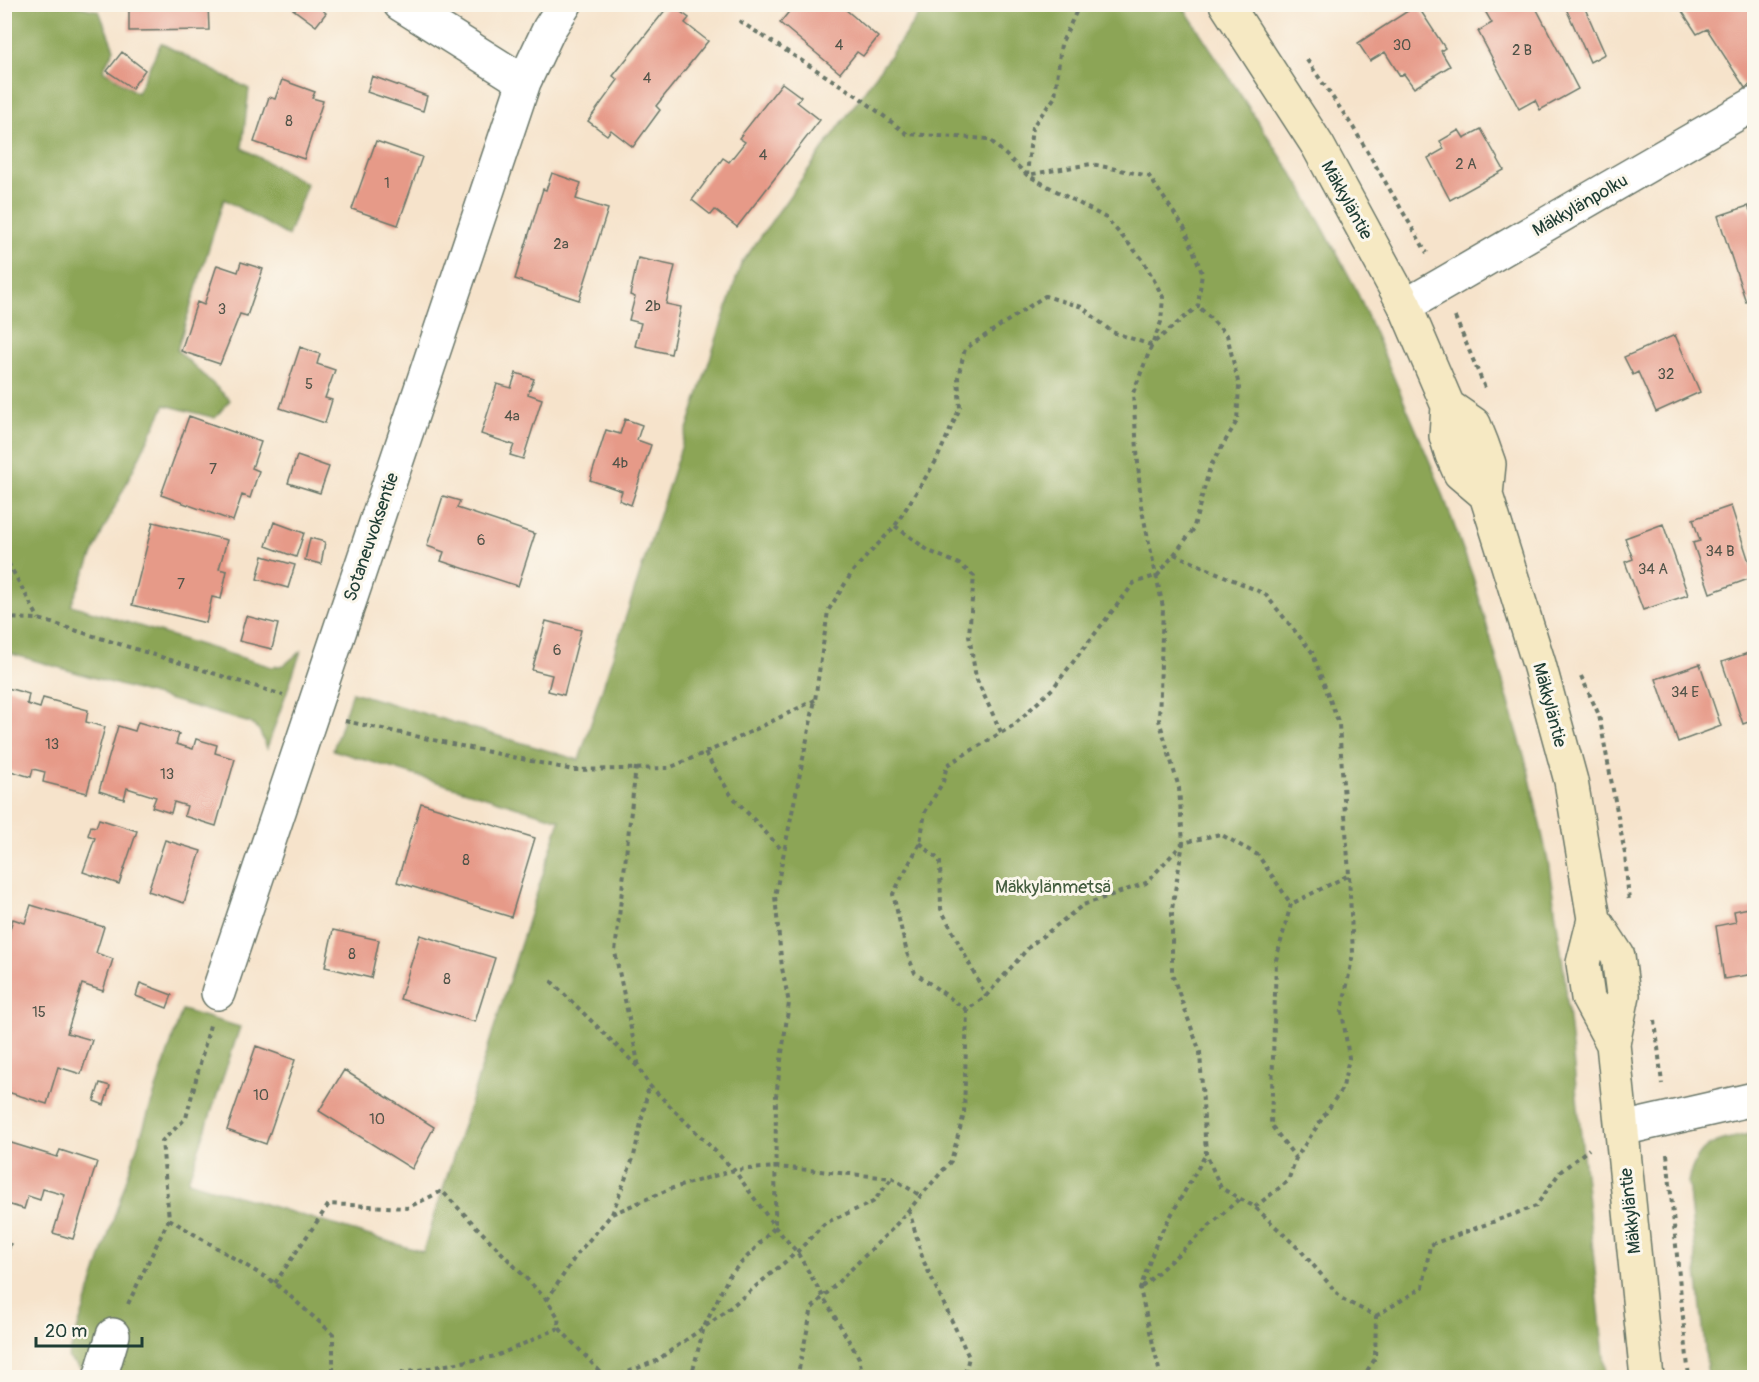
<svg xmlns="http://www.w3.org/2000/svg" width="1759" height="1382" viewBox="0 0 1759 1382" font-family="Pangolin,sans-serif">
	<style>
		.forest { fill: #8ca556; stroke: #567145; stroke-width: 1.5 }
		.building { fill: #e69a88 }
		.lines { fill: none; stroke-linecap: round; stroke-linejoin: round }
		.street-casing { stroke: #6a7769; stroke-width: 36 }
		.secondary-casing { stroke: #6a7769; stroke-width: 36 }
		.path { stroke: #6a7769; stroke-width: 4; stroke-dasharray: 4.5 4.5; stroke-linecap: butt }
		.street { stroke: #fff; stroke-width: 33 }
		.secondary { stroke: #f6e9c3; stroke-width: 33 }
		.labels { text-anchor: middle; stroke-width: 6; stroke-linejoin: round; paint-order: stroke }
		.number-label { font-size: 15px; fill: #515449 }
		.street-label { font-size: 18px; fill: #1f3d34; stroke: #fbf7ec }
		.park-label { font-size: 18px; fill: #445d3f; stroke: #fbf7ec }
	</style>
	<rect width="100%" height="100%" fill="#fbf7ec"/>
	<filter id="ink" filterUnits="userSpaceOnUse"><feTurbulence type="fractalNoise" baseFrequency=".0167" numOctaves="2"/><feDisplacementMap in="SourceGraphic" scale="12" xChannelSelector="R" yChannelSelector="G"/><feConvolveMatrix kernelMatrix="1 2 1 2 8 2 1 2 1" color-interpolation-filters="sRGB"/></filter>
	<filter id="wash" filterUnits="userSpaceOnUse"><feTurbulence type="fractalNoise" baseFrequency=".008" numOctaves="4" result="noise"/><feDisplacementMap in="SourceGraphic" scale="24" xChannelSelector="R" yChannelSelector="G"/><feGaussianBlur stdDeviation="1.35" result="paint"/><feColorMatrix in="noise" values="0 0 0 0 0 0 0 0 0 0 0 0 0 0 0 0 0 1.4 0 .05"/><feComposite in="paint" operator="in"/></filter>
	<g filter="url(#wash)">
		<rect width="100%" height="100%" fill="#f6e3cb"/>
		<path class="forest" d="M 5,4 L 72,5 L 99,11 L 114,49 L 103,70 L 137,93 L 161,43 L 249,89 L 242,148 L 307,184 L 288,236 L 224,199 L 177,350 L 230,400 L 215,418 L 165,405 L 102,533 L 71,605 L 272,667 L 284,665 L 301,651 L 267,748 L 259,730 L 250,723 L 5,652 Z
			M 926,5 L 1182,5 L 1302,189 L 1355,287 L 1438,481 L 1473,577 L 1528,769 L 1548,861 L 1564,971 L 1606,1377 L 91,1378 L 68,1358 L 182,1010 L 240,1027 L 188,1181 L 423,1252 L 560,820 L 333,750 L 352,692 L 579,760 L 741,264 Z
			M 1754,1133 L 1754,1377 L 1708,1377 L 1688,1182 C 1698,1140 1716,1142 1754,1133 Z"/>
		<g id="blocks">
			<path class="building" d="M 129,4 L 208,4 L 209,30 L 129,31 Z
				M 297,4 L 316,4 L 326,13 L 316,26 L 293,9 Z
				M 670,4 L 689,18 L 685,23 L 708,41 L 656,106 L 660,110 L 633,147 L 611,130 L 607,135 L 588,121 L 618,80 L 613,76 Z
				M 795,4 L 839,4 L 878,37 L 863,56 L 857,52 L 840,73 L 780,23 Z
				M 1497,4 L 1534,4 L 1578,89 L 1540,110 L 1535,100 L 1519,109 L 1478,31 L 1492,23 L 1485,11 Z
				M 1564,4 L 1583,4 L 1605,54 L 1590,62 Z
				M 1417,5 L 1445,48 L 1441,51 L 1450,66 L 1414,88 L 1404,74 L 1400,76 L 1385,52 L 1370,61 L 1358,43 Z
				M 1678,5 L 1754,5 L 1754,82 L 1745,88 L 1707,29 L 1697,34 Z
				M 122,52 L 145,70 L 132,88 L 107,71 Z
				M 372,76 L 427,96 L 423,111 L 367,92 Z
				M 282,80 L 315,92 L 312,98 L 323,101 L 304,159 L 254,142 L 269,97 L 275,99 Z
				M 782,83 L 801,97 L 797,102 L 820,120 L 737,227 L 715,210 L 711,215 L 692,200 L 723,158 L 729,162 L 745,142 L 739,138 Z
				M 1481,129 L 1504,170 L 1450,200 L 1428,158 L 1444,149 L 1440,141 L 1459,130 L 1464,138 Z
				M 376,141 L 422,157 L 398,225 L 352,209 Z
				M 552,173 L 581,183 L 576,199 L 608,209 L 579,300 L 515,279 L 543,189 L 546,190 Z
				M 1748,206 L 1754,220 L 1754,299 L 1746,302 L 1718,216 Z
				M 638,258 L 675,266 L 666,304 L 681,307 L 671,354 L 635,346 L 641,323 L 629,320 L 635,297 L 630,295 Z
				M 241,262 L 263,269 L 247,316 L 240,314 L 220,364 L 181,351 L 197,302 L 204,305 L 217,265 L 238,272 Z
				M 1675,335 L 1700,392 L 1656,412 L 1638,372 L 1633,375 L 1624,357 Z
				M 300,347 L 320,354 L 317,364 L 335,370 L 325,398 L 332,400 L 325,423 L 280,408 Z
				M 516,373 L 534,379 L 528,394 L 542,399 L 523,459 L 510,455 L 514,445 L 481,434 L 497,384 L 511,388 Z
				M 189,416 L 261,442 L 252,468 L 259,471 L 250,498 L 242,495 L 233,521 L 161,495 Z
				M 625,419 L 642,425 L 637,440 L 651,445 L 631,505 L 619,500 L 622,491 L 590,480 L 606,430 L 620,434 Z
				M 297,456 L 329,467 L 320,493 L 288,483 Z
				M 443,496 L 460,501 L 457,508 L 535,534 L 518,586 L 441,561 L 444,552 L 427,546 Z
				M 1731,506 L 1754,577 L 1710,593 L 1693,543 L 1700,541 L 1693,519 Z
				M 153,522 L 227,540 L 219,569 L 227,571 L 221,599 L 212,597 L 206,623 L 132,605 Z
				M 274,522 L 304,533 L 296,557 L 266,546 Z
				M 1663,524 L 1688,595 L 1643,610 L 1625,562 L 1633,559 L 1625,538 Z
				M 310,538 L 325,542 L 321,564 L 305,560 Z
				M 263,556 L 295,565 L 288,588 L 257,579 Z
				M 246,616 L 278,624 L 272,649 L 239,641 Z
				M 546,621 L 581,630 L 564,695 L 548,691 L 552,675 L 532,670 Z
				M 1754,651 L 1754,720 L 1743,724 L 1722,662 Z
				M 1700,664 L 1721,726 L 1678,742 L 1656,679 Z
				M 4,687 L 29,694 L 27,704 L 40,708 L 43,698 L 88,710 L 86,722 L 105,727 L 87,793 L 43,782 L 45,772 L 33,769 L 31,777 L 7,770 L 9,763 L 4,761 Z
				M 138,722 L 179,734 L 176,744 L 193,749 L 196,739 L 217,745 L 215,753 L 235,759 L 216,826 L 184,816 L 187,806 L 174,802 L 171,813 L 152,807 L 156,797 L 127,788 L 124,799 L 99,791 L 118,726 L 135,731 Z
				M 421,803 L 535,838 L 511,917 L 397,882 Z
				M 99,819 L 137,831 L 119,884 L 83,872 L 95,838 L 88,835 L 91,826 L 96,827 Z
				M 165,840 L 201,851 L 184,903 L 148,891 Z
				M 31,905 L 104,927 L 96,953 L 113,959 L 103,991 L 82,984 L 67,1033 L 92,1040 L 81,1074 L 58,1067 L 47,1104 L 4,1091 L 4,948 L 13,919 L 25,923 Z
				M 1754,907 L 1754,974 L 1724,979 L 1716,926 L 1736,922 L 1734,911 Z
				M 333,930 L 379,940 L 371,978 L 325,967 Z
				M 420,935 L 495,958 L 475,1022 L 400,999 Z
				M 140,983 L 172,995 L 167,1008 L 136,996 Z
				M 256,1046 L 295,1060 L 266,1144 L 227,1130 Z
				M 344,1070 L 434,1127 L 412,1169 L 319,1111 Z
				M 100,1083 L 110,1086 L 104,1105 L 94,1101 Z
				M 8,1142 L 57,1157 L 60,1150 L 97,1162 L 73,1239 L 53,1233 L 65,1195 L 43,1189 L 40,1200 L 28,1196 L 24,1209 L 4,1203 L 4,1154 Z
				M 4,1242 L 11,1244 L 5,1264 L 4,1263 Z"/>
		</g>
	</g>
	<g filter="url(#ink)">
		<use href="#blocks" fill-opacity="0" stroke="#6a7769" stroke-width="1.5"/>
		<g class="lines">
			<defs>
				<path id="street" d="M 400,4 L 524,82 L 549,29 L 565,4
					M 1405,306 L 1754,104
					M 218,993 L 524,82
					M 1622,1129 L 1754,1099
					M 100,1378 L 113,1335"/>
				<path id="secondary" d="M 1226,4 L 1318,146 L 1405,306 L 1448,406 L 1446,436 L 1452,455 L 1460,473 L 1486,495
					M 1448,406 L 1474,424 L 1482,444 L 1489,464 L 1486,495 L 1539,664 L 1571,781 L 1594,919 L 1583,963 L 1588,998 L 1613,1044
					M 1594,919 L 1618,956 L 1623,995 L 1613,1044 L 1647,1378"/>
			</defs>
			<use href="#street" class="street-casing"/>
			<use href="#secondary" class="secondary-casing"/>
			<path class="path" d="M 1080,4 L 1061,44 L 1055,97 L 1032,127 L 1027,175 L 1106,218 L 1143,260 L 1163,297 L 1161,322 L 1133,393 L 1141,506 L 1163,607 L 1159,720 L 1179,788 L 1183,843 L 1172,909 L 1172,974 L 1200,1052 L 1206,1154 L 1221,1188 L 1255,1207 L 1302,1252 L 1342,1299 L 1376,1316
				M 1307,60 L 1353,127 L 1427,253
				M 1455,317 L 1485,388
				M 895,526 L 929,551 L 959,564 L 974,576 L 969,635 L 976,678 L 1001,732
				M 1174,554 L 1265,594 L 1312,652 L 1339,724 L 1349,875 L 1291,904
				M 4,555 L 39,619
				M 4,589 L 12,571
				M 4,618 L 39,619 L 283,695
				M 1581,676 L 1599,715 L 1625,854 L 1629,902
				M 345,721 L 573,770 L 669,768 L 732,741 L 815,700
				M 705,753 L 731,795 L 783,851
				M 636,767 L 615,952 L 639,1067
				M 920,843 L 940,861 L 941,909 L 986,996
				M 551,981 L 639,1068 L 649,1085 L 734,1170 L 775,1227 L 797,1252 L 859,1358 L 863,1378
				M 967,1010 L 915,973 L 907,953 L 893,894 L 920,843 L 925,812 L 943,782 L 947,765 L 1014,725 L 1053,688 L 1134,583 L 1158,575 L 1193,530 L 1210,467 L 1237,421 L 1239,386 L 1227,335 L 1198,306
				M 1655,1020 L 1662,1084
				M 1667,1154 L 1689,1378
				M 1255,1207 L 1288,1181 L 1296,1158 L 1343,1087 L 1349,1058 L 1342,1011 L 1353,953 L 1349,875
				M 909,1210 L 923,1260 L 969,1357 L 964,1378
				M 612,1214 L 634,1156 L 649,1085
				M 169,1219 L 275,1283 L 333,1334 L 333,1378
				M 275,1283 L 329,1204 L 407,1208 L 442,1191 L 547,1300 L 558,1317 L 559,1328 L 606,1378
				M 1142,1287 L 1239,1199
				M 547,1300 L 577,1254 L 612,1214 L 670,1189 L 734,1170 L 777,1167 L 892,1178 L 921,1196
				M 128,1304 L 169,1219 L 162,1141 L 186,1118 L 210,1025
				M 1376,1316 L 1423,1287 L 1430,1245 L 1536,1206 L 1560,1172 L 1589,1149
				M 374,1378 L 496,1356 L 559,1328
				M 612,1378 L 656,1361 L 720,1316 L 797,1252 L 825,1223 L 873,1202 L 892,1178
				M 691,1378 L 704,1327 L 729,1276 L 775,1227 L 776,1096 L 789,1003 L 782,968 L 775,896 L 815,700 L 828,611 L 853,571 L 895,526 L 936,461 L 960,408 L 958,377 L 965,349 L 1045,296 L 1082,307 L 1112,332 L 1151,345 L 1198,306 L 1202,273 L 1185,229 L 1149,176 L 1091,164 L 1027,175 L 989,139 L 907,134 L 859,97 L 736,19
				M 797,1378 L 812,1308 L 894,1227 L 951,1161 L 964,1114 L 967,1010 L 986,996 L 1030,946 L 1083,905 L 1146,883 L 1183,843 L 1220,834 L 1258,855 L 1291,904 L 1276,960 L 1271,1125 L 1296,1158
				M 1161,1378 L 1140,1289 L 1158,1238 L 1206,1154
				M 1362,1378 L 1375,1359 L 1376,1316"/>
			<use href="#street" class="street"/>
			<use href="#secondary" class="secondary"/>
		</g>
	</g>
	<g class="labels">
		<g class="number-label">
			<text x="839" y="50">4</text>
			<text x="1402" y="50">30</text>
			<text x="1522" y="55">2 B</text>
			<text x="647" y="83">4</text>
			<text x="289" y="126">8</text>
			<text x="763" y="160">4</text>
			<text x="1466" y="169">2 A</text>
			<text x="387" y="188">1</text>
			<text x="561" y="249">2a</text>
			<text x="653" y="311">2b</text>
			<text x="222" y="314">3</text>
			<text x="1666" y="379">32</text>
			<text x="309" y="389">5</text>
			<text x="512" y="421">4a</text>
			<text x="620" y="468">4b</text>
			<text x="213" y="474">7</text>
			<text x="481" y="545">6</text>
			<text x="1720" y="556">34 B</text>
			<text x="1653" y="574">34 A</text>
			<text x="181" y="589">7</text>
			<text x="557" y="655">6</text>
			<text x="1685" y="697">34 E</text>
			<text x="52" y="749">13</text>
			<text x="167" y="779">13</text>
			<text x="466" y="865">8</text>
			<text x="352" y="959">8</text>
			<text x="447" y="984">8</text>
			<text x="39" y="1017">15</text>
			<text x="261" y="1100">10</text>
			<text x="377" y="1124">10</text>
		</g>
		<g class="street-label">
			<text transform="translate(1347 200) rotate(61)" y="6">Mäkkyläntie</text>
			<text transform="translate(1580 205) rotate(-30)" y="6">Mäkkylänpolku</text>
			<text transform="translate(371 537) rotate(-71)" y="6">Sotaneuvoksentie</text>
			<text transform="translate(1550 705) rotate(75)" y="6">Mäkkyläntie</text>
			<text transform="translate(1630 1211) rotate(-96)" y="6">Mäkkyläntie</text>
		</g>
		<g class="park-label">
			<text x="1053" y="893">Mäkkylänmetsä</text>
		</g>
	</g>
	<rect width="1759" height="1382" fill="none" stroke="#fbf7ec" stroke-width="24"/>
	<path d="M36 1337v9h106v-9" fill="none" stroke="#1f3d34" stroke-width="3"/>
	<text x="45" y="1337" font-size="18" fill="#1f3d34" stroke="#fbf7ec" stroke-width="4.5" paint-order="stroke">20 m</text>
</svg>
